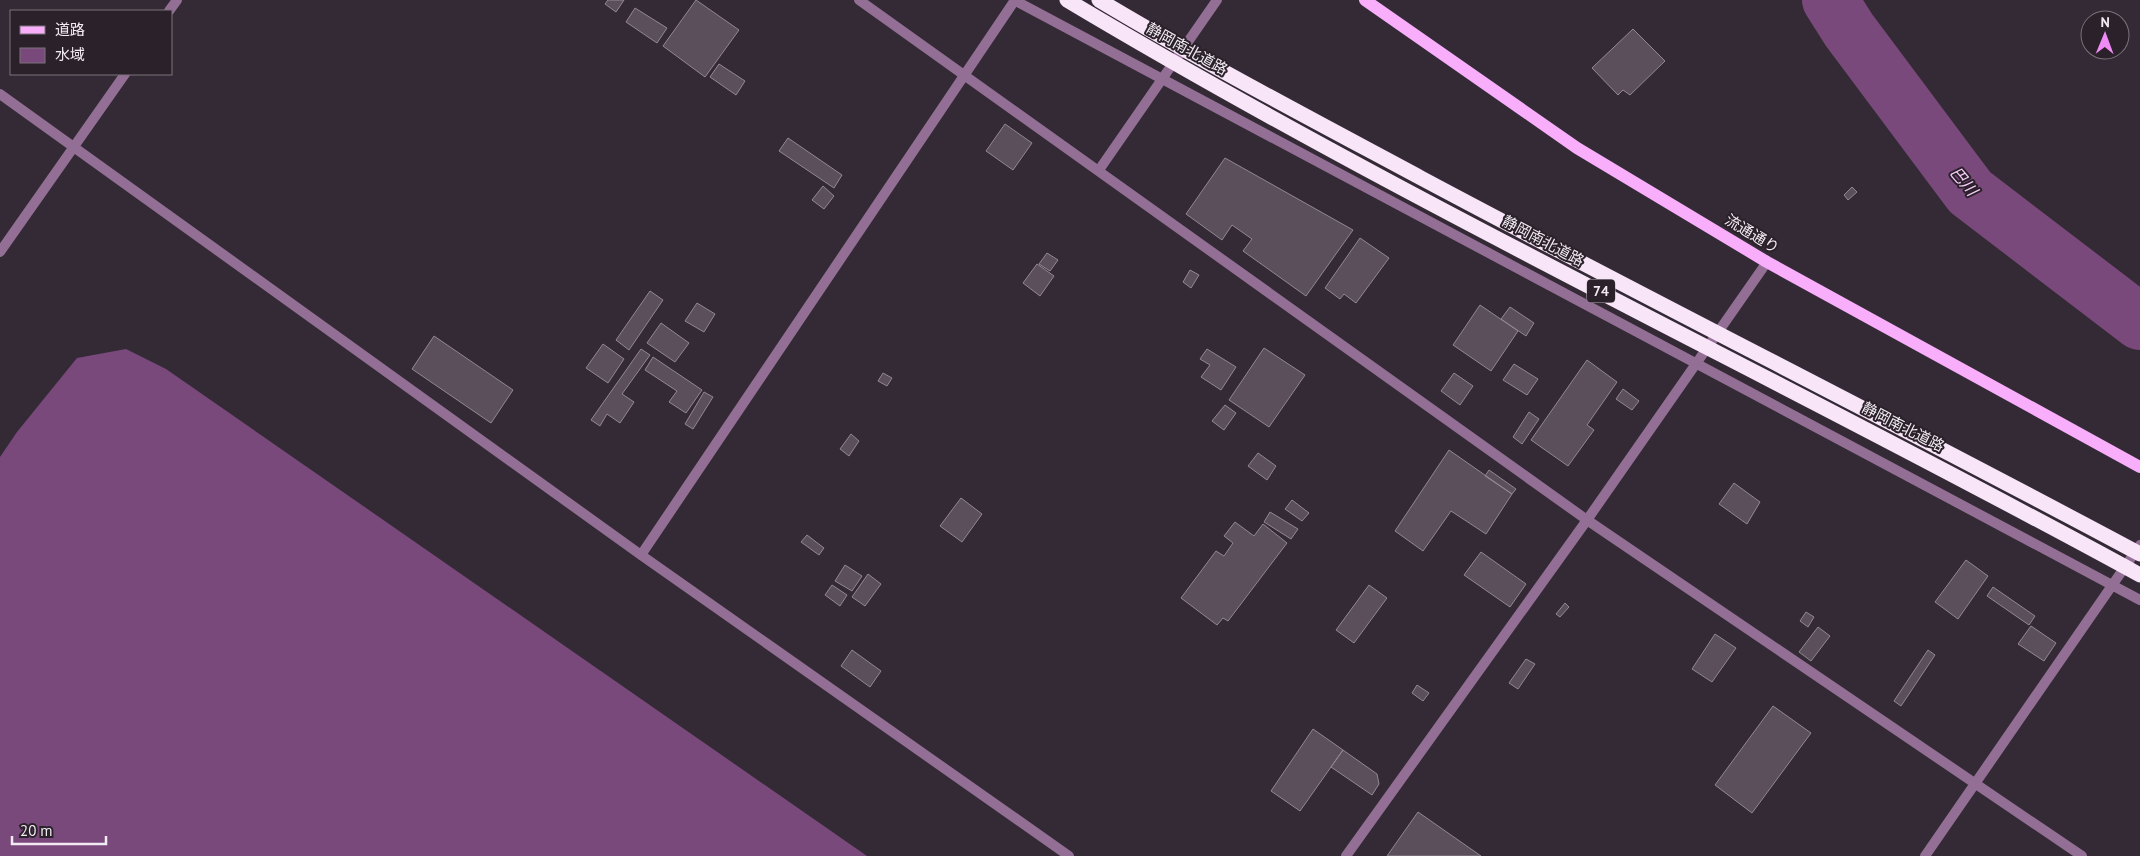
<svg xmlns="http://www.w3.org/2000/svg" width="2140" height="856" viewBox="0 0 2140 856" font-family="'PT Sans','Noto Sans JP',sans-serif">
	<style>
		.water { fill: #79497b }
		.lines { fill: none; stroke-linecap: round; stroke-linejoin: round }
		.river { stroke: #79497b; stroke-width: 56 }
		.building { fill: #5a4f5a; stroke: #938793 }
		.minor { stroke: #936f95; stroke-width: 10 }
		.primary { stroke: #f9aefc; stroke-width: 12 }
		.motorway-bridge { stroke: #f8e5f8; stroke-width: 15 }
		.labels { text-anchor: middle; stroke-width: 4; stroke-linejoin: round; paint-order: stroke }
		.shield { fill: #2a212b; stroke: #b6aeb6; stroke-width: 1 }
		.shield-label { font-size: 14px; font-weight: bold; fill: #f2ebf2 }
		.street-label { font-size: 15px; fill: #f2ebf2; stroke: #2a212b }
		.water-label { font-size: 16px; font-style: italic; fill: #facefb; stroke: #2a212b }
	</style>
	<rect width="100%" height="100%" fill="#342a35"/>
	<path class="water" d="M 126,349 L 166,369 L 867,856 L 0,856 L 0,457 L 17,432 L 77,358 Z"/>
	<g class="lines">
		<path class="river" d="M 1830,0 L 1849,30 L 1970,192 L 2140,322"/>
	</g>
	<path class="building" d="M 608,0 L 624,0 L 616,12 L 605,4 Z
		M 696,0 L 739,30 L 705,77 L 663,46 Z
		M 635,8 L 667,28 L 657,43 L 626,22 Z
		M 1633,29 L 1665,61 L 1630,95 L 1623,90 L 1618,95 L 1592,68 Z
		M 719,64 L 745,81 L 736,95 L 710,77 Z
		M 1005,124 L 1032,143 L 1013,170 L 986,151 Z
		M 788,138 L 842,175 L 834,188 L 779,151 Z
		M 1225,158 L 1353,230 L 1306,296 L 1243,251 L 1252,239 L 1232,225 L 1222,240 L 1186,214 Z
		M 823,186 L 834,196 L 824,209 L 812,200 Z
		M 1852,187 L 1857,192 L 1848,200 L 1844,195 Z
		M 1360,238 L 1389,258 L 1356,303 L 1344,294 L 1340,299 L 1325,288 Z
		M 1047,253 L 1058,260 L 1050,271 L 1039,264 Z
		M 1037,264 L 1054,276 L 1040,296 L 1023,283 Z
		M 1190,270 L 1199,275 L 1191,288 L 1183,282 Z
		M 650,291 L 663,300 L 629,350 L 616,340 Z
		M 697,303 L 715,314 L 704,332 L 685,321 Z
		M 1480,305 L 1518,331 L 1491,371 L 1453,345 Z
		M 1510,307 L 1534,323 L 1526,336 L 1501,319 Z
		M 661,323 L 689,343 L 675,362 L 647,343 Z
		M 434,336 L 513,390 L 491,423 L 412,369 Z
		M 603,344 L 624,359 L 608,383 L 586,368 Z
		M 1264,348 L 1305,375 L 1269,427 L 1229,400 Z
		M 641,349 L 650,355 L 622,394 L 634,402 L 620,423 L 607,414 L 600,426 L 591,420 Z
		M 1207,349 L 1236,367 L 1221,390 L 1201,377 L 1210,365 L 1200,359 Z
		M 653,357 L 702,390 L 686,413 L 669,402 L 677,391 L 645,370 Z
		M 1587,360 L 1617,382 L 1587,425 L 1594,430 L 1568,466 L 1531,440 Z
		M 1514,364 L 1538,379 L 1527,395 L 1503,380 Z
		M 883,373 L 892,378 L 887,386 L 878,381 Z
		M 1454,373 L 1473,386 L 1460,405 L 1441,391 Z
		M 1623,389 L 1639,401 L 1632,410 L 1616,399 Z
		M 704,392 L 713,397 L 693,429 L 685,424 Z
		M 1225,405 L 1236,413 L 1224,430 L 1212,421 Z
		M 1529,412 L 1539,419 L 1522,444 L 1513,437 Z
		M 851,434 L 859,441 L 849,456 L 840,449 Z
		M 1449,450 L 1512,494 L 1486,534 L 1451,511 L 1423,551 L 1395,531 Z
		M 1258,453 L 1276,466 L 1267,480 L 1248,466 Z
		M 1489,470 L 1516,489 L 1512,494 L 1485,476 Z
		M 1734,483 L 1760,502 L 1747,524 L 1719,504 Z
		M 961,498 L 982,514 L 962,542 L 940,526 Z
		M 1292,500 L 1309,513 L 1302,521 L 1285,509 Z
		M 1270,512 L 1298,529 L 1291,539 L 1264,522 Z
		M 1235,522 L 1254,536 L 1263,524 L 1287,543 L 1228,621 L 1223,618 L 1217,625 L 1181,598 L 1216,551 L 1224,556 L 1233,543 L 1224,536 Z
		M 807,535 L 824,548 L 819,555 L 801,542 Z
		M 1481,552 L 1526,584 L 1510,607 L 1464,575 Z
		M 1966,560 L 1988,576 L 1958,619 L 1935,602 Z
		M 845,565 L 862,576 L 852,591 L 835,581 Z
		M 868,574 L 881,584 L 865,606 L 852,597 Z
		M 832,585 L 847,595 L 840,606 L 825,595 Z
		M 1369,585 L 1387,598 L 1354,643 L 1336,630 Z
		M 1993,587 L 2035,616 L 2029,625 L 1987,596 Z
		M 1565,603 L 1569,607 L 1560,617 L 1556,614 Z
		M 1806,612 L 1814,617 L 1808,627 L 1800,621 Z
		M 2031,626 L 2056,643 L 2044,661 L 2018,644 Z
		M 1818,627 L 1830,636 L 1811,661 L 1799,652 Z
		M 1715,634 L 1736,648 L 1712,682 L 1692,669 Z
		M 852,650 L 881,671 L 870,687 L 841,666 Z
		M 1928,650 L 1935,655 L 1901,706 L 1894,701 Z
		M 1526,659 L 1535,664 L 1518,689 L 1509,683 Z
		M 1417,685 L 1429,693 L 1423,701 L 1412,693 Z
		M 1773,706 L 1811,733 L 1752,813 L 1715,785 Z
		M 1313,729 L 1343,750 L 1300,811 L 1271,791 Z
		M 1343,750 L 1377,774 L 1379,784 L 1372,795 L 1331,767 Z
		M 1418,812 L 1481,856 L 1387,856 Z"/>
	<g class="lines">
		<path class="minor" d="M 859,0 L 1587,520 L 2082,856
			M 1014,0 L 2140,600
			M 169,11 L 177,0
			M 0,94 L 641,555 L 1069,856
			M 1099,170 L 1217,0
			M 0,252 L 125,74
			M 641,555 L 1015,0
			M 1346,856 L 1587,520 L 1767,262
			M 1925,856 L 2140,545"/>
		<path class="primary" d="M 1365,0 L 1577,148 L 1767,262 L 2140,467"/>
		<path class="motorway-bridge" d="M 1067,0 C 1415,208 1784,380 2140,575
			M 1099,0 C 1204,63 1313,120 1421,178 C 1659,305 1901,426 2140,554"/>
	</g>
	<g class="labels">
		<rect class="shield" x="1587" y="279.5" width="28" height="23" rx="4"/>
		<g class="shield-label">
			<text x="1601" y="296">74</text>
		</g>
		<g class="street-label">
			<text transform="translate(1187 49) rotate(29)" y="5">静岡南北道路</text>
			<text transform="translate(1752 234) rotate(31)" y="5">流通通り</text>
			<text transform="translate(1543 241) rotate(28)" y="5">静岡南北道路</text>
			<text transform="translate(1903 427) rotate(27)" y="5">静岡南北道路</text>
		</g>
		<g class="water-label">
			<text transform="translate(1964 181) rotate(50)" y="6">巴川</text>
		</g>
	</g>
	<rect x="10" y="10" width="162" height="65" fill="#2a212b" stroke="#7a727b"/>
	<rect x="20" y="26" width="25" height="8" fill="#f9aefc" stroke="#7a727b"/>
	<text x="55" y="35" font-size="15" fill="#f2ebf2">道路</text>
	<rect x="20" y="48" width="25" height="15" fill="#79497b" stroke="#7a727b"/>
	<text x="55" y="60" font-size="15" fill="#f2ebf2">水域</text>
	<g transform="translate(2105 35) rotate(1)"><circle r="24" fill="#2a212b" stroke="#7a727b"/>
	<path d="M0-4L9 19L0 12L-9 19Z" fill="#f08bf5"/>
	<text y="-8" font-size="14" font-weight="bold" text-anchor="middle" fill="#f2ebf2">N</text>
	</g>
	<path d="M12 836v8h94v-8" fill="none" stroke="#f2ebf2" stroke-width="2.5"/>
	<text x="20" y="836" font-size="15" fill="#f2ebf2" stroke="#2a212b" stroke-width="4" paint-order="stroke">20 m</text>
</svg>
